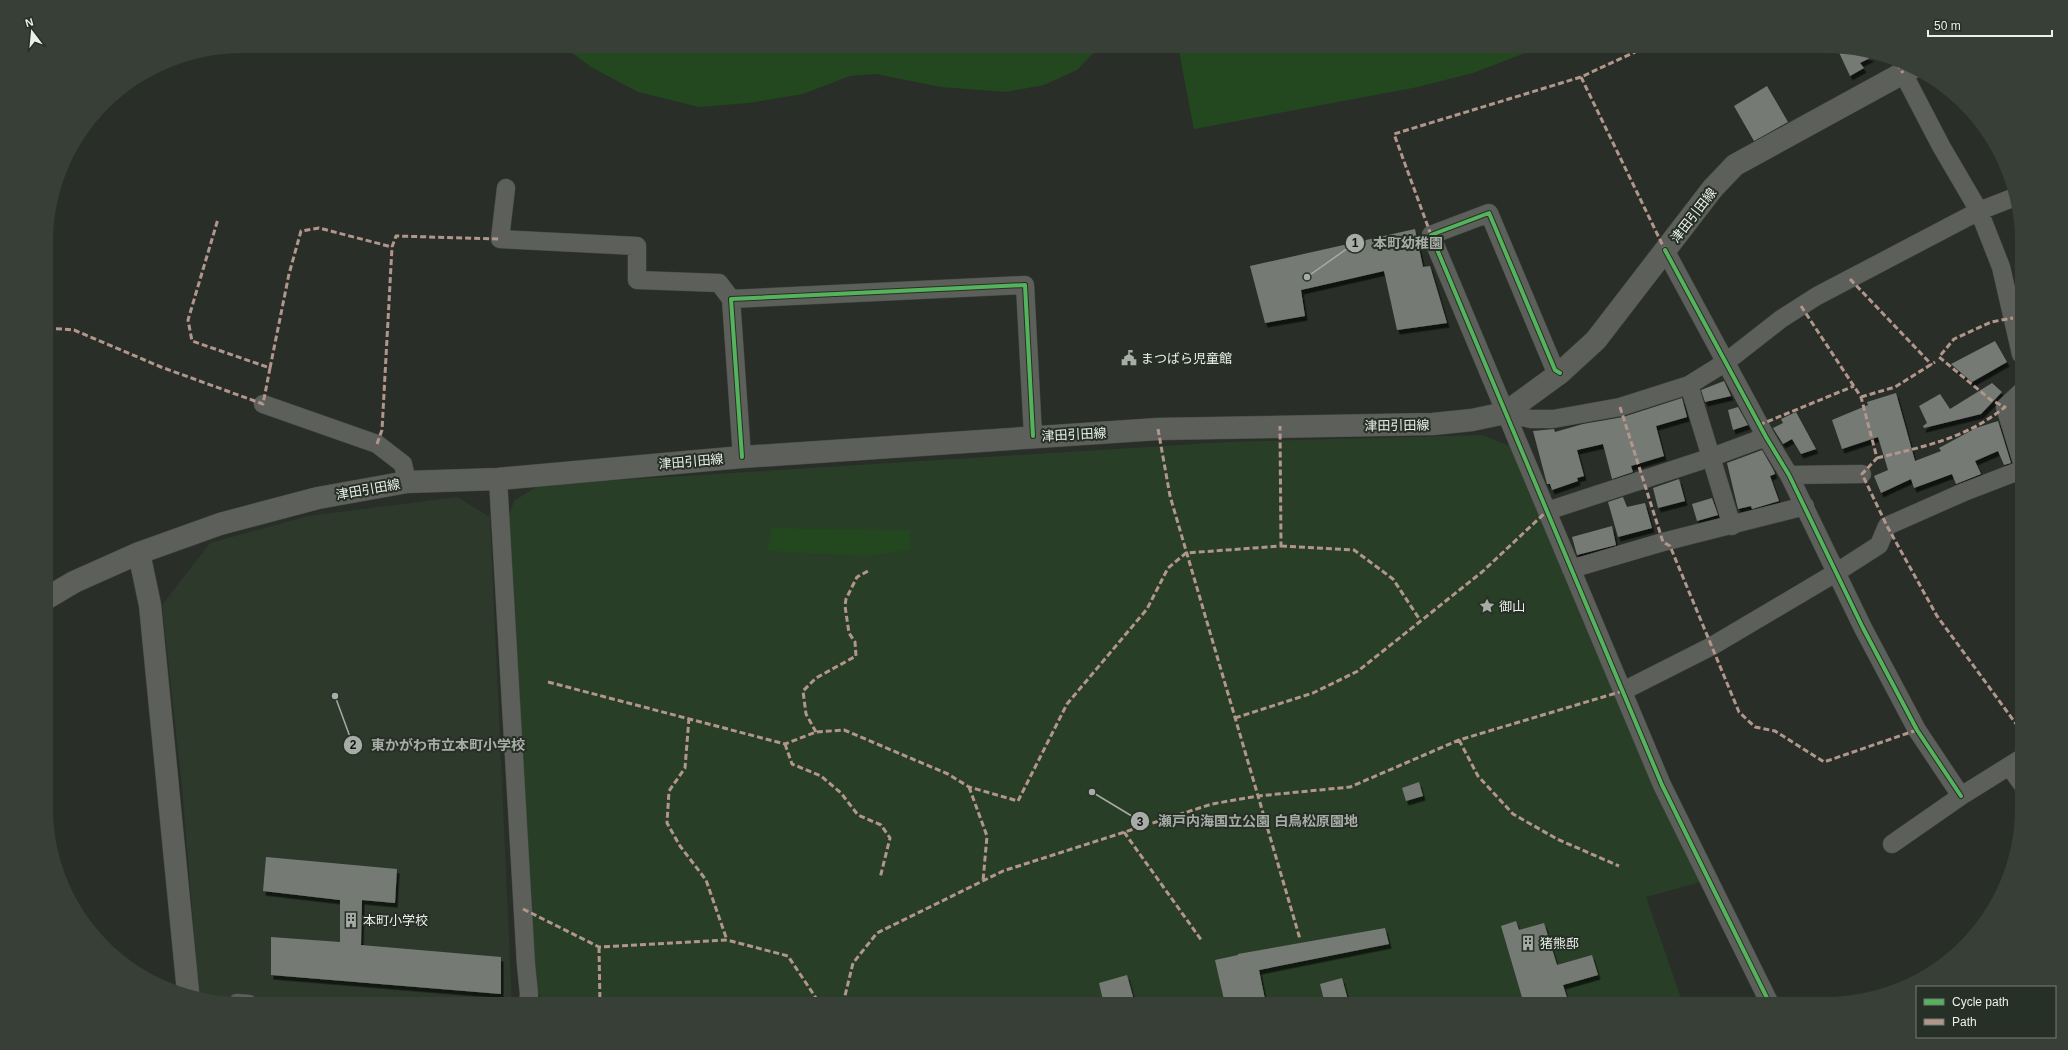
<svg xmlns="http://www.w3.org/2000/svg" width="2068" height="1050" viewBox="0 0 2068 1050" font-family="Arial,'Noto Sans JP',sans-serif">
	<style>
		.built { fill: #2c392b }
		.green { fill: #293e26 }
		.water { fill: #23471e }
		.pier { fill: #292e28 }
		.building { fill: #767a75; filter: url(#shadow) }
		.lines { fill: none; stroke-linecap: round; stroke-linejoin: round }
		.street-casing { stroke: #454a45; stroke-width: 19 }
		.secondary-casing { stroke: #454a45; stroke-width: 23 }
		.street { stroke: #5c5f5a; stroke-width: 18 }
		.secondary { stroke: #5c5f5a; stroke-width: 22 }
		.quiet { stroke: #b2968c; stroke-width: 3; stroke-dasharray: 6 3; stroke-linecap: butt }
		.cycleway-casing { stroke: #273026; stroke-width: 6 }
		.cycleway { stroke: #56b35d; stroke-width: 4 }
		.labels { text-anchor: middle; stroke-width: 4; stroke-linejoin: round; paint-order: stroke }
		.street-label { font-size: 13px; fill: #ebf1ea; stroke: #273026 }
		.poi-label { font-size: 13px; fill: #ebf1ea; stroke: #273026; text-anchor: start }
		.leader { fill: none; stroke: #a7ada6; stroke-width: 1.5 }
		.callout-dot { fill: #a7ada6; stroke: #273026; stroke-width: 1.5 }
		.mark-label { font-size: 12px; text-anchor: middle; font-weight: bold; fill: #111 }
		.callout-label { font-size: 14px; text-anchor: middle; font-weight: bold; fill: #a7ada6; stroke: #273026; stroke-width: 4; stroke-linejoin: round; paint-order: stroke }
	</style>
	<defs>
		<filter id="shadow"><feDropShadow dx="2.5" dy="4.5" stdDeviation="0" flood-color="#0009"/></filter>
	</defs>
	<rect width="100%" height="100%" fill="#292e28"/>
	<path class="built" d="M 457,497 L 490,517 L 512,1004 L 311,1004 L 199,994 L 182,787 L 162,605 L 210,543 L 308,516 Z"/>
	<path class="green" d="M 1482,435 L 1510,446 C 1570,593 1635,737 1701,882 L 1646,897 L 1683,1004 L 544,1004 L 536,987 L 507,521 L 514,501 L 539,485 L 1227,442 Z"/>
	<path class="water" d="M 563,46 L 1100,46 L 1077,70 L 1044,85 L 1006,92 L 941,87 L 876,74 L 850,76 L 803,94 L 749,103 L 699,107 L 638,92 L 591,67 Z
		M 1156,46 L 1544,46 L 1473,73 L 1418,87 L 1173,133 Z
		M 772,528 L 910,530 L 910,550 L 867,556 L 767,551 Z"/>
	<path class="pier" d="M 1156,46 L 1178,46 L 1194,130 L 1173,133 Z"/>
	<path class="building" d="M 1837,48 L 1849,51 L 1872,57 L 1860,63 L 1864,68 L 1850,76 Z
		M 1767,86 L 1788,122 L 1754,141 L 1734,106 Z
		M 1415,229 L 1423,267 L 1430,266 L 1447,323 L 1397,330 L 1384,271 L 1301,290 L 1305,316 L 1265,323 L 1250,266 Z
		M 1995,341 L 2007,362 L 1972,382 L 1951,364 Z
		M 1724,381 L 1731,396 L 1705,402 L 1701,390 Z
		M 1992,383 L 2002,392 L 1981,414 L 1924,428 L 1923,426 L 1927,423 L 1919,406 L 1940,394 L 1950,409 Z
		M 1896,393 L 1915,461 L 1941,451 L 1939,448 L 1976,428 L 1998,421 L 2011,463 L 2004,465 L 1998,451 L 1975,461 L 1981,474 L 1956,484 L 1952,474 L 1914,488 L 1911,479 L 1881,493 L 1874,476 L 1888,470 L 1878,437 L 1842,449 L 1832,420 L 1868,405 L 1867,402 Z
		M 1682,398 L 1687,417 L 1656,426 L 1664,456 L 1631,466 L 1633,472 L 1612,479 L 1603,444 L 1577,450 L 1584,476 L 1577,478 L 1578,481 L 1552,490 L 1550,484 L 1547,484 L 1533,431 L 1554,429 L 1555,432 L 1583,424 L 1623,417 Z
		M 1738,407 L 1748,425 L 1733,430 L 1728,410 Z
		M 1796,412 L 1816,449 L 1801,454 L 1792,439 L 1783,444 L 1773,428 L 1783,423 L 1781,419 Z
		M 1762,450 L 1773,469 L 1775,474 L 1770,476 L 1779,501 L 1752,509 L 1751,506 L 1738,509 L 1727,463 Z
		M 1679,479 L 1685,501 L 1658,508 L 1653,488 Z
		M 1623,497 L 1627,507 L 1645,503 L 1652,528 L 1618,537 L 1608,502 Z
		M 1712,498 L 1718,515 L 1697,521 L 1692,504 Z
		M 1612,526 L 1616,545 L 1577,555 L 1572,537 Z
		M 1419,782 L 1423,796 L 1406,801 L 1402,788 Z
		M 266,857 L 397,869 L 395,903 L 362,900 L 361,945 L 501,957 L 501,994 L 271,975 L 271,937 L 340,942 L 340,900 L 263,891 Z
		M 1516,921 L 1519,930 L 1544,923 L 1557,965 L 1592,955 L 1598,975 L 1563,985 L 1569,1004 L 1524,1004 L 1501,926 Z
		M 1385,928 L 1389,944 L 1259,970 L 1266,1004 L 1247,1004 L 1246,1001 L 1225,1004 L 1215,960 L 1238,955 L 1238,954 Z
		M 1127,975 L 1135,1004 L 1104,1004 L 1099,983 Z
		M 1342,978 L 1349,1004 L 1325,1004 L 1320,984 Z"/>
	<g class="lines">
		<defs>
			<path id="street" d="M 1903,73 L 1941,146 L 1979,211 L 2001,267 L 2021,354
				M 506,188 L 500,239 L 637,246 L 637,280 L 719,283 L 731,299
				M 1665,250 L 1766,437 L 1789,475 L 1863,628 L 1917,730 L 1961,796
				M 1560,373 L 1555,370 L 1489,213 L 1431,235 L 1662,785 L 1770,1004
				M 1689,385 L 1732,526
				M 2021,392 L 2005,407 L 2021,459
				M 263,404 L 377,444 L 403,464 L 407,482
				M 1505,413 L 1531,419 L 1553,419 L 1620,407 L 1689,385 L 1726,362 L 1781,319 L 1817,296 L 1979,211 L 2015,197
				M 742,457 L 731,299 L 1025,285 L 1033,436
				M 1789,475 L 1862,474
				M 498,479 L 526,965 L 529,994 L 528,1004
				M 1547,511 L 1712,457 L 1766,437
				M 1571,569 L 1663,542 L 1805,506
				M 1623,691 L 1712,646 L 1837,572 L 1879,545 L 1887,526 L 1964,492 L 2021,470
				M 2009,766 L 2022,784
				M 1892,844 L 1961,796 L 2022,758
				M 237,1003 L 249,1004"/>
			<path id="secondary" d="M 139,553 L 150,605 L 188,992
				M 47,598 L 74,582 L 139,553 L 220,524 L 318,498 L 407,482 L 498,479 L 742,457 L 1158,429 L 1433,424 L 1472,420 L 1505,413 L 1560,373 L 1596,340 L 1713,188 L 1735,165 L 1914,67"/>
		</defs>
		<use href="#street" class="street-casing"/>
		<use href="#secondary" class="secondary-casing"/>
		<use href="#street" class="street"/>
		<use href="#secondary" class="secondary"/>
		<path class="quiet" d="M 1897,63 L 1903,73
			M 1581,77 L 1665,250
			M 1431,235 L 1394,134 L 1581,77 L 1648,46
			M 1850,279 L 1932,365
			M 1801,306 L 1861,397 L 1877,458 L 1862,474 L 1887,526 L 1937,616 L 2022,732
			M 47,328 L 74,330 L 161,367 L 263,404 L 270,368 L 192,341 L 188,320 L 218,219
			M 270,368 L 289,274 L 301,231 L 319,228 L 392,247
			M 1861,397 L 1895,387 L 1935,362
			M 1620,407 L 1663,542 L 1670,546 L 1739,712 L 1755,727 L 1775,731 L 1824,762 L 1917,730
			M 1759,425 L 1854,386
			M 1158,429 L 1170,496 L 1300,939
			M 377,444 L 382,430 L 392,247 L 396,236 L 500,239
			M 1877,458 C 1925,446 1965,439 2005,407 L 1991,400 L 1939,357 L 1954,339 L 1991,322 L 2013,318
			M 1281,546 L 1354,550 L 1393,579 L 1420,620
			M 548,682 L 785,744 L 816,732 L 844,730 L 948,774 L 969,787 L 1018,801 L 1067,704 L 1147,609 L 1168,568 L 1186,553 L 1281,546 L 1280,426
			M 689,718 L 685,768 L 669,791 L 667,823 L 680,846 L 706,880 L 727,940
			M 1235,718 L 1313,693 L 1358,671 L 1482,572 L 1547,511
			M 816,732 L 806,714 L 803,691 L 816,678 L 856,656 L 855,642 L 849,633 L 845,606 L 846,599 L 857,577 L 868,571
			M 1459,740 L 1478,776 L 1513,814 L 1557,839 L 1619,866
			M 785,744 L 792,764 L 821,776 L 841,793 L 858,815 L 881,825 L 890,838 L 880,878
			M 969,787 L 987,836 L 983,881
			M 1124,832 L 1202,941
			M 523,909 L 599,947 L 727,940 L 788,956 L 820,1004
			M 599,947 L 600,1004
			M 843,1004 L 853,963 L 877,933 L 1003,871 L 1212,804 L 1258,796 L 1350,787 L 1459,740 L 1623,691"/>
		<defs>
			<path id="cycleway" d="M 1665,250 L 1766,437 L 1789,475 L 1863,628 L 1917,730 L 1961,796
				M 1560,373 L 1555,370 L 1489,213 L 1431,235 L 1662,785 L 1770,1004
				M 742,457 L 731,299 L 1025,285 L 1033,436"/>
		</defs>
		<use href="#cycleway" class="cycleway-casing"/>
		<use href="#cycleway" class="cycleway"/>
	</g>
	<defs>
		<symbol id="civic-bare" viewBox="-9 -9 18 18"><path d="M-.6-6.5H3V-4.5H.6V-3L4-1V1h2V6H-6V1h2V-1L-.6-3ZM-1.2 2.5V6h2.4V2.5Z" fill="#a7ada6" stroke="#273026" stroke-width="2.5" paint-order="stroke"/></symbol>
		<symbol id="sight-bare" viewBox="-9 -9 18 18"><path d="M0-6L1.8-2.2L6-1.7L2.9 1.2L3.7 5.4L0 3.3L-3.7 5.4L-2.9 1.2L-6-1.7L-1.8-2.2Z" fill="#a7ada6" stroke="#273026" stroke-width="2.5" paint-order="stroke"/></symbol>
		<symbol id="building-bare" viewBox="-9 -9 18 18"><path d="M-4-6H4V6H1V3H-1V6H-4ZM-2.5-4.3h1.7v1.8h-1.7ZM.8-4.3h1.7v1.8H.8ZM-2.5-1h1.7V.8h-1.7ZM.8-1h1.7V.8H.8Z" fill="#a7ada6" stroke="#273026" stroke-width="2.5" paint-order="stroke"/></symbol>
	</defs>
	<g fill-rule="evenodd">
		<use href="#civic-bare" x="1118" y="347" width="22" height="22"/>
		<use href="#sight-bare" x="1476" y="595" width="22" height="22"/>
		<use href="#building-bare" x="340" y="909" width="22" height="22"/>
		<use href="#building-bare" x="1517" y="932" width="22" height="22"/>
	</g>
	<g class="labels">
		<g class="street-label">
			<text transform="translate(1693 215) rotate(-52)" y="5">津田引田線</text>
			<text transform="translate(1397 425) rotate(-1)" y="5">津田引田線</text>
			<text transform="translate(1074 434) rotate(-3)" y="5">津田引田線</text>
			<text transform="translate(691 461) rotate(-5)" y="5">津田引田線</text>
			<text transform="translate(368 489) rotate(-10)" y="5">津田引田線</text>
		</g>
		<g class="poi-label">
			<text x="1141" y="363">まつばら児童館</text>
			<text x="1499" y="611">御山</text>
			<text x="363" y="925">本町小学校</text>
			<text x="1540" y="948">猪熊邸</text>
		</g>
	</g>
	<path d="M0 0H2068V1050H0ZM242 53H1826A189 189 0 0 1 2015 242V808A189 189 0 0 1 1826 997H242A189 189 0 0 1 53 808V242A189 189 0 0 1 242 53Z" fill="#373f36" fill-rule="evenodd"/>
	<path class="leader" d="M1307 277L1355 243M335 696L353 745M1092 792L1140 821"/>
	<g class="callout-dot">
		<circle cx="1307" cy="277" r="4"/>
		<circle cx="335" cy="696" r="4"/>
		<circle cx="1092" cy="792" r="4"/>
		<circle cx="1355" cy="243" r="10"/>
		<circle cx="353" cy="745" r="10"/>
		<circle cx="1140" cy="821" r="10"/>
	</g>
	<g class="mark-label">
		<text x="1355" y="247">1</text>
		<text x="353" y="749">2</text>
		<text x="1140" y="826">3</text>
	</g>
	<g class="callout-label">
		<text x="1408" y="248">本町幼稚園</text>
		<text x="448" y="750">東かがわ市立本町小学校</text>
		<text x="1258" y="826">瀬戸内海国立公園 白鳥松原園地</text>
	</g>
	<rect x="1916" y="986" width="140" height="52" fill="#273026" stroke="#757d74"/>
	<rect x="1924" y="999" width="20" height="6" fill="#56b35d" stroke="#757d74"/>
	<text x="1952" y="1006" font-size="12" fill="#ebf1ea">Cycle path</text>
	<rect x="1924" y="1019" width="20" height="6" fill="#b2968c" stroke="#757d74"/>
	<text x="1952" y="1026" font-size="12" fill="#ebf1ea">Path</text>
	<g transform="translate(32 32) rotate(344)" stroke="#273026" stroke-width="3" paint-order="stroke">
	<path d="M0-3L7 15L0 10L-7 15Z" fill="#ebf1ea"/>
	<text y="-6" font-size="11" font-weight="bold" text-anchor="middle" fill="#ebf1ea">N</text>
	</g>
	<path d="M1928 30v6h124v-6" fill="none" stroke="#ebf1ea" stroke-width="2"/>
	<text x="1934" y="30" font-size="12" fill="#ebf1ea" stroke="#273026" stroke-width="3" paint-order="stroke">50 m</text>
</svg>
